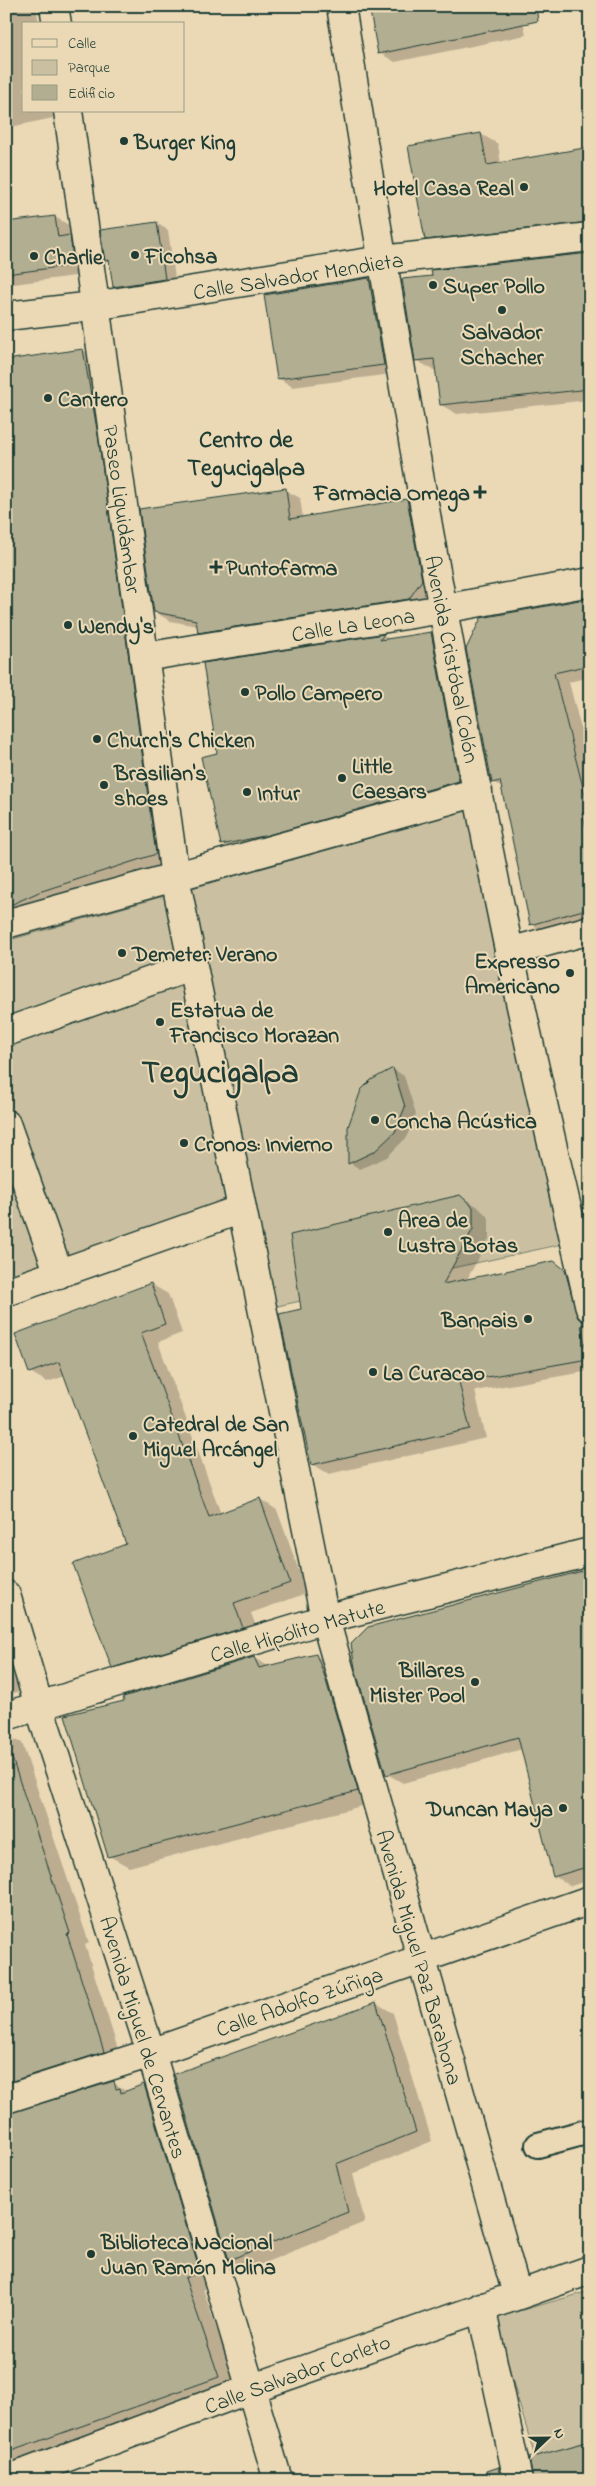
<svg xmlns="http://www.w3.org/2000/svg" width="596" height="2486" viewBox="0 0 596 2486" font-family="'Indie Flower',sans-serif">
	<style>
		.green { fill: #cac0a1; stroke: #747e6a }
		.shadow { fill: #0003 }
		.building { fill: #b2ae92; stroke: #1f3d34 }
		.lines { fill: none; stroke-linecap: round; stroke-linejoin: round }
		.service-casing { stroke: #1f3d34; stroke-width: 28 }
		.pedestrian-casing { stroke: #1f3d34; stroke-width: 31 }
		.minor-casing { stroke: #1f3d34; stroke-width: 31 }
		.tertiary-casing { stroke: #1f3d34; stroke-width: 31 }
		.secondary-casing { stroke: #1f3d34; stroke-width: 31 }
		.service { stroke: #ebd9b6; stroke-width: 24 }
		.pedestrian { stroke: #ebd9b6; stroke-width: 28 }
		.minor { stroke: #ebd9b6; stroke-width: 28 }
		.tertiary { stroke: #ebd9b6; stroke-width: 28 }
		.secondary { stroke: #ebd9b6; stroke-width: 28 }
		.poi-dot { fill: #1f3d34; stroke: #ebd9b6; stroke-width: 2 }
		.labels { text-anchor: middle; stroke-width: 4; stroke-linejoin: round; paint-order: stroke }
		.poi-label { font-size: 22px; font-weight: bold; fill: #1f3d34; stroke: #ebd9b6; text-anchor: start }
		.street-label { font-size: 22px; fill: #1f3d34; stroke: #ebd9b6 }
		.neighbourhood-label { font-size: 24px; font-weight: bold; fill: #1f3d34; stroke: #ebd9b6 }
		.town-label { font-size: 32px; font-weight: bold; fill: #1f3d34; stroke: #ebd9b6 }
	</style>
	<rect width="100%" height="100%" fill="#ebd9b6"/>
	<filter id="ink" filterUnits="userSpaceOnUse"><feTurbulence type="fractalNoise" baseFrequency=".02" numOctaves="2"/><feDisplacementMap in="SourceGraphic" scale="10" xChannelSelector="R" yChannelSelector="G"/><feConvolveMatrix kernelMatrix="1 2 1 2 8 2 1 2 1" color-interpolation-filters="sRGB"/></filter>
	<g filter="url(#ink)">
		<path class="green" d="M 470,809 L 563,1244 L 273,1307 L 247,1195 L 6,1280 L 6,941 Z
			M 590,2291 L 590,2441 L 535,2457 L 494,2318 Z"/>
		<path class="shadow" d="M 6,6 L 36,6 L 39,24 L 24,24 L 24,111 L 52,111 L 53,118 L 6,128 Z
			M 520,6 L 526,35 L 395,62 L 380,53 Z
			M 481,134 L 498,144 L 501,164 L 590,215 L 442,243 L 425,233 Z
			M 55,217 L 72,227 L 90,274 L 6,285 L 6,223 Z
			M 156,223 L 168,230 L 176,285 L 126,293 L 114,286 L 111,263 L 106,260 Z
			M 590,261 L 590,400 L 457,414 L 441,405 L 437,370 L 433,370 L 416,360 Z
			M 369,279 L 384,288 L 399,373 L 293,387 L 278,378 Z
			M 83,350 L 99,359 L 171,863 L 6,923 L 6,361 Z
			M 285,490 L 300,498 L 303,518 L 407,500 L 422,509 L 436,589 L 424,607 L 214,640 L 199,632 L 198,626 L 170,621 L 155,612 Z
			M 585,600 L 590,603 L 590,677 L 569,682 L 590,764 L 590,921 L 547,934 L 531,924 L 503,788 L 493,782 Z
			M 431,633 L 444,641 L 472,788 L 235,852 L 222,844 L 219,754 L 204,664 L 384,636 L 391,640 Z
			M 393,1069 L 404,1076 L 416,1114 L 406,1138 L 387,1157 L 360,1169 L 350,1163 Z
			M 590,1176 L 590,1199 L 585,1177 Z
			M 460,1196 L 477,1206 L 489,1218 L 489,1239 L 466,1281 L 553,1262 L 570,1272 L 590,1312 L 590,1371 L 475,1391 L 486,1438 L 329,1474 L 312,1464 L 302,1310 Z
			M 151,1284 L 168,1294 L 182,1333 L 158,1342 L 221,1514 L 260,1499 L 277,1510 L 307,1593 L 251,1613 L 260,1637 L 130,1677 L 113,1667 L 128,1544 L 66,1376 L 47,1382 L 30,1372 Z
			M 590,1571 L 590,1880 L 571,1886 L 554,1876 L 522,1749 L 403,1783 L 387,1774 Z
			M 6,1626 L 28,1688 L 6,1696 Z
			M 316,1656 L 336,1667 L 377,1802 L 129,1867 L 109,1856 L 126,1702 L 254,1658 L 270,1667 Z
			M 6,1697 L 13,1717 L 9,1723 L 9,1732 L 14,1739 L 22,1743 L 89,1943 L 85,1945 L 122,2062 L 9,2106 L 9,2116 L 113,2083 L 128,2091 L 144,2086 L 163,2097 L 218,2283 L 203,2289 L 237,2388 L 6,2469 Z
			M 376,2003 L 393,2013 L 432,2141 L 353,2174 L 365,2222 L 247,2270 L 230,2260 Z"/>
		<path class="building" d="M 369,6 L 536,6 L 538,21 L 378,54 Z
			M 481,133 L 487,165 L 590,147 L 590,222 L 425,240 L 408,146 Z
			M 55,216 L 58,237 L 70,235 L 74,265 L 6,274 L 6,222 Z
			M 157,222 L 165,279 L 113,287 L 109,260 L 105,261 L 100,230 Z
			M 590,253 L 590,389 L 440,405 L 434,359 L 415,361 L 402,279 L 432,276 L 431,270 Z
			M 369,278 L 384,365 L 277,379 L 264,295 Z
			M 83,349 L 98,435 L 156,854 L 39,892 L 6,907 L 6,360 Z
			M 286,488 L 290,519 L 407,499 L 422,580 L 409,599 L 198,633 L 196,620 L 154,612 L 139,509 Z
			M 585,599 L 590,616 L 590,665 L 554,673 L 589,811 L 582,813 L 590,841 L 590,908 L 530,925 L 500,781 L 492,783 L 466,649 L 481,618 Z
			M 431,632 L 459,781 L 268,835 L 221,845 L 201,757 L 217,753 L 203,663 L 384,634 L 380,640 Z
			M 393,1068 L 405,1107 L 395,1132 L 375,1151 L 348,1164 L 348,1127 L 361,1090 L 371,1080 Z
			M 460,1195 L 473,1207 L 473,1229 L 443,1284 L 554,1261 L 565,1270 L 578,1318 L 590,1323 L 581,1325 L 588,1359 L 459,1382 L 470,1429 L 311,1465 L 279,1314 L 301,1309 L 290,1235 Z
			M 151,1283 L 165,1324 L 141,1333 L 209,1517 L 260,1498 L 290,1583 L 234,1603 L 243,1628 L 112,1668 L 73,1564 L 126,1544 L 59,1362 L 29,1373 L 15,1334 Z
			M 590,1569 L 590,1866 L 553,1877 L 518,1737 L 386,1775 L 355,1668 L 351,1644 L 368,1627 Z
			M 316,1654 L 325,1677 L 358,1791 L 108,1857 L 65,1715 L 124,1701 L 123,1697 L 254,1657 L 259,1668 Z
			M 12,1758 L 70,1933 L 67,1934 L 104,2052 L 6,2083 L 6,1759 Z
			M 376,2002 L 416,2132 L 336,2164 L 348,2212 L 229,2260 L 174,2074 Z
			M 114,2081 L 116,2089 L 120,2088 L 121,2093 L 144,2084 L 200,2272 L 185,2278 L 219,2377 L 6,2453 L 6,2114 Z
			M 590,2441 L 590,2480 L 533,2480 L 529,2458 Z
			M 499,2467 L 502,2480 L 488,2480 L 487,2471 Z"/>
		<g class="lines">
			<defs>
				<path id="service" d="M 538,2145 L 590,2131"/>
				<path id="pedestrian" d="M 54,6 L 57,24
					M 68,111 L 175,877 L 325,1619
					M 144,657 L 443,609
					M 6,924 L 478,792
					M 6,1032 L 193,966
					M 6,1124 L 59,1274
					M 6,1292 L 242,1209"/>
				<path id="minor" d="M 443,609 L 590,582
					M 509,952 L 590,930
					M 6,1595 L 39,1706 L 151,2053 L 278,2480
					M 325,1619 L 517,2294
					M 6,2099 L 151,2053 L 590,1900
					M 481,2307 L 518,2480
					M 6,2480 L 250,2389 L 590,2270"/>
				<path id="tertiary" d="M 6,316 L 94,306 L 382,260 L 590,237
					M 6,1716 L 325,1619 L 590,1552"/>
				<path id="secondary" d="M 341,6 C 392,322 444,637 509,950 C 534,1070 563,1189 590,1308"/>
			</defs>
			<use href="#service" class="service-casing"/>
			<use href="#pedestrian" class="pedestrian-casing"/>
			<use href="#minor" class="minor-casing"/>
			<use href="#tertiary" class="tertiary-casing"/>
			<use href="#secondary" class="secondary-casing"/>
			<use href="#service" class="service"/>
			<use href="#pedestrian" class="pedestrian"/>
			<use href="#minor" class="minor"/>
			<use href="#tertiary" class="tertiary"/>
			<use href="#secondary" class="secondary"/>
		</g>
	</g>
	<g class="poi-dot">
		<circle cx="124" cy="141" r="5"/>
		<circle cx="524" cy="187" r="5"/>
		<circle cx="135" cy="255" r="5"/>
		<circle cx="34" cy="256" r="5"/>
		<circle cx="433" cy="285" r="5"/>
		<circle cx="502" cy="310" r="5"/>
		<circle cx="48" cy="398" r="5"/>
		<path d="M477.5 484.5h5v5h5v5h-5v5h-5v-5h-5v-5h5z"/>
		<path d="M213.5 559.5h5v5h5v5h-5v5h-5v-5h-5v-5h5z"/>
		<circle cx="68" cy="625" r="5"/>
		<circle cx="245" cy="692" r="5"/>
		<circle cx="97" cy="739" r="5"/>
		<circle cx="342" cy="778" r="5"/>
		<circle cx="104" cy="785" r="5"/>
		<circle cx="247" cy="792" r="5"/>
		<circle cx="122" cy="953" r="5"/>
		<circle cx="570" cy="973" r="5"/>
		<circle cx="160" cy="1022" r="5"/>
		<circle cx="375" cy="1120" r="5"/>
		<circle cx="184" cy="1143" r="5"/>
		<circle cx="388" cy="1232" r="5"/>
		<circle cx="528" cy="1319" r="5"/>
		<circle cx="373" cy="1372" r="5"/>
		<circle cx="133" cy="1436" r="5"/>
		<circle cx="475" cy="1682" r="5"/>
		<circle cx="563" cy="1808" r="5"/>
		<circle cx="91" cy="2254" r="5"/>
	</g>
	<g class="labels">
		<g class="poi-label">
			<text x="134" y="149">Burger King</text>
			<text x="514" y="195" text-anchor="end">Hotel Casa Real</text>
			<text x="145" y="263">Ficohsa</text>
			<text x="44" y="264">Charlie</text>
			<text x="443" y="293">Super Pollo</text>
			<text x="502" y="339" text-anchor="middle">Salvador<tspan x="502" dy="25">Schacher</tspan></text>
			<text x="58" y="406">Cantero</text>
			<text x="470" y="500" text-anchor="end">Farmacia Omega</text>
			<text x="226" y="575">Puntofarma</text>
			<text x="78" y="633">Wendy's</text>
			<text x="255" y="700">Pollo Campero</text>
			<text x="107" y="747">Church's Chicken</text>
			<text x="352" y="773">Little<tspan x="352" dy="25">Caesars</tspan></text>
			<text x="114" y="780">Brasilian's<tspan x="114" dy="25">shoes</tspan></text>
			<text x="257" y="800">Intur</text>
			<text x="132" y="961">Demeter: Verano</text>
			<text x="560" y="968" text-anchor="end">Expresso<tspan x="560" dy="25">Americano</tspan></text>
			<text x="170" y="1017">Estatua de<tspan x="170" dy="25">Francisco Morazan</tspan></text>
			<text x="385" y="1128">Concha Acústica</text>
			<text x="194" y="1151">Cronos: Invierno</text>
			<text x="398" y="1227">Area de<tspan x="398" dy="25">Lustra Botas</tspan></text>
			<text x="518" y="1327" text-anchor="end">Banpais</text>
			<text x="383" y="1380">La Curacao</text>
			<text x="143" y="1431">Catedral de San<tspan x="143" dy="25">Miguel Arcángel</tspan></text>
			<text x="465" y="1677" text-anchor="end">Billares<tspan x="465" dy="25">Mister Pool</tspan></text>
			<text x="553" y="1816" text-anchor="end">Duncan Maya</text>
			<text x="101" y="2249">Biblioteca Nacional<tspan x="101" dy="25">Juan Ramón Molina</tspan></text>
		</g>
		<g class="street-label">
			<text transform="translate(298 275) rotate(-9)" y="8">Calle Salvador Mendieta</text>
			<text transform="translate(123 509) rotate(82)" y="8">Paseo Liquidámbar</text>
			<text transform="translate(353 624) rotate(-9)" y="8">Calle La Leona</text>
			<text transform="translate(453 659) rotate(79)" y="8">Avenida Cristóbal Colón</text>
			<text transform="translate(297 1630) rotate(-16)" y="8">Calle Hipólito Matute</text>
			<text transform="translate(420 1957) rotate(74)" y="8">Avenida Miguel Paz Barahona</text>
			<text transform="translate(299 2001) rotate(-19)" y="8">Calle Adolfo Zúñiga</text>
			<text transform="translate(144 2037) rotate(73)" y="8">Avenida Miguel de Cervantes</text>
			<text transform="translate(297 2373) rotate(-20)" y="8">Calle Salvador Corleto</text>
		</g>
		<g class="neighbourhood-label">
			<text x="246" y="447">Centro de<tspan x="246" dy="28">Tegucigalpa</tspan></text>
		</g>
		<g class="town-label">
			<text x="220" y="1082">Tegucigalpa</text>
		</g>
	</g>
	<rect width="596" height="2486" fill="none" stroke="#ebd9b6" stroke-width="25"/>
	<rect x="12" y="12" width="571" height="2461" fill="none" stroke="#1f3d34" stroke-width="2" filter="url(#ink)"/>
	<rect x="22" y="22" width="162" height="90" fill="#ebd9b6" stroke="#999b82"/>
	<rect x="32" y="39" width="25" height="8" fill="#ebd9b6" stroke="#999b82"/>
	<text x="68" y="48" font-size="15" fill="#1f3d34">Calle</text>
	<rect x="32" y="60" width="25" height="15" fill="#cac0a1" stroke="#999b82"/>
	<text x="68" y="72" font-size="15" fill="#1f3d34">Parque</text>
	<rect x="32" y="85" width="25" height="15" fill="#b2ae92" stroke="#999b82"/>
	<text x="68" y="98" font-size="15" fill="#1f3d34">Edificio</text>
	<g transform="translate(548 2438) rotate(68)" stroke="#ebd9b6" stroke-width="4" paint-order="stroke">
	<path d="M0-4L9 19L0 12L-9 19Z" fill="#1f3d34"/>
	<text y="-8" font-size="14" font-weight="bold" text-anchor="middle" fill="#1f3d34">N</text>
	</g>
</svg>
